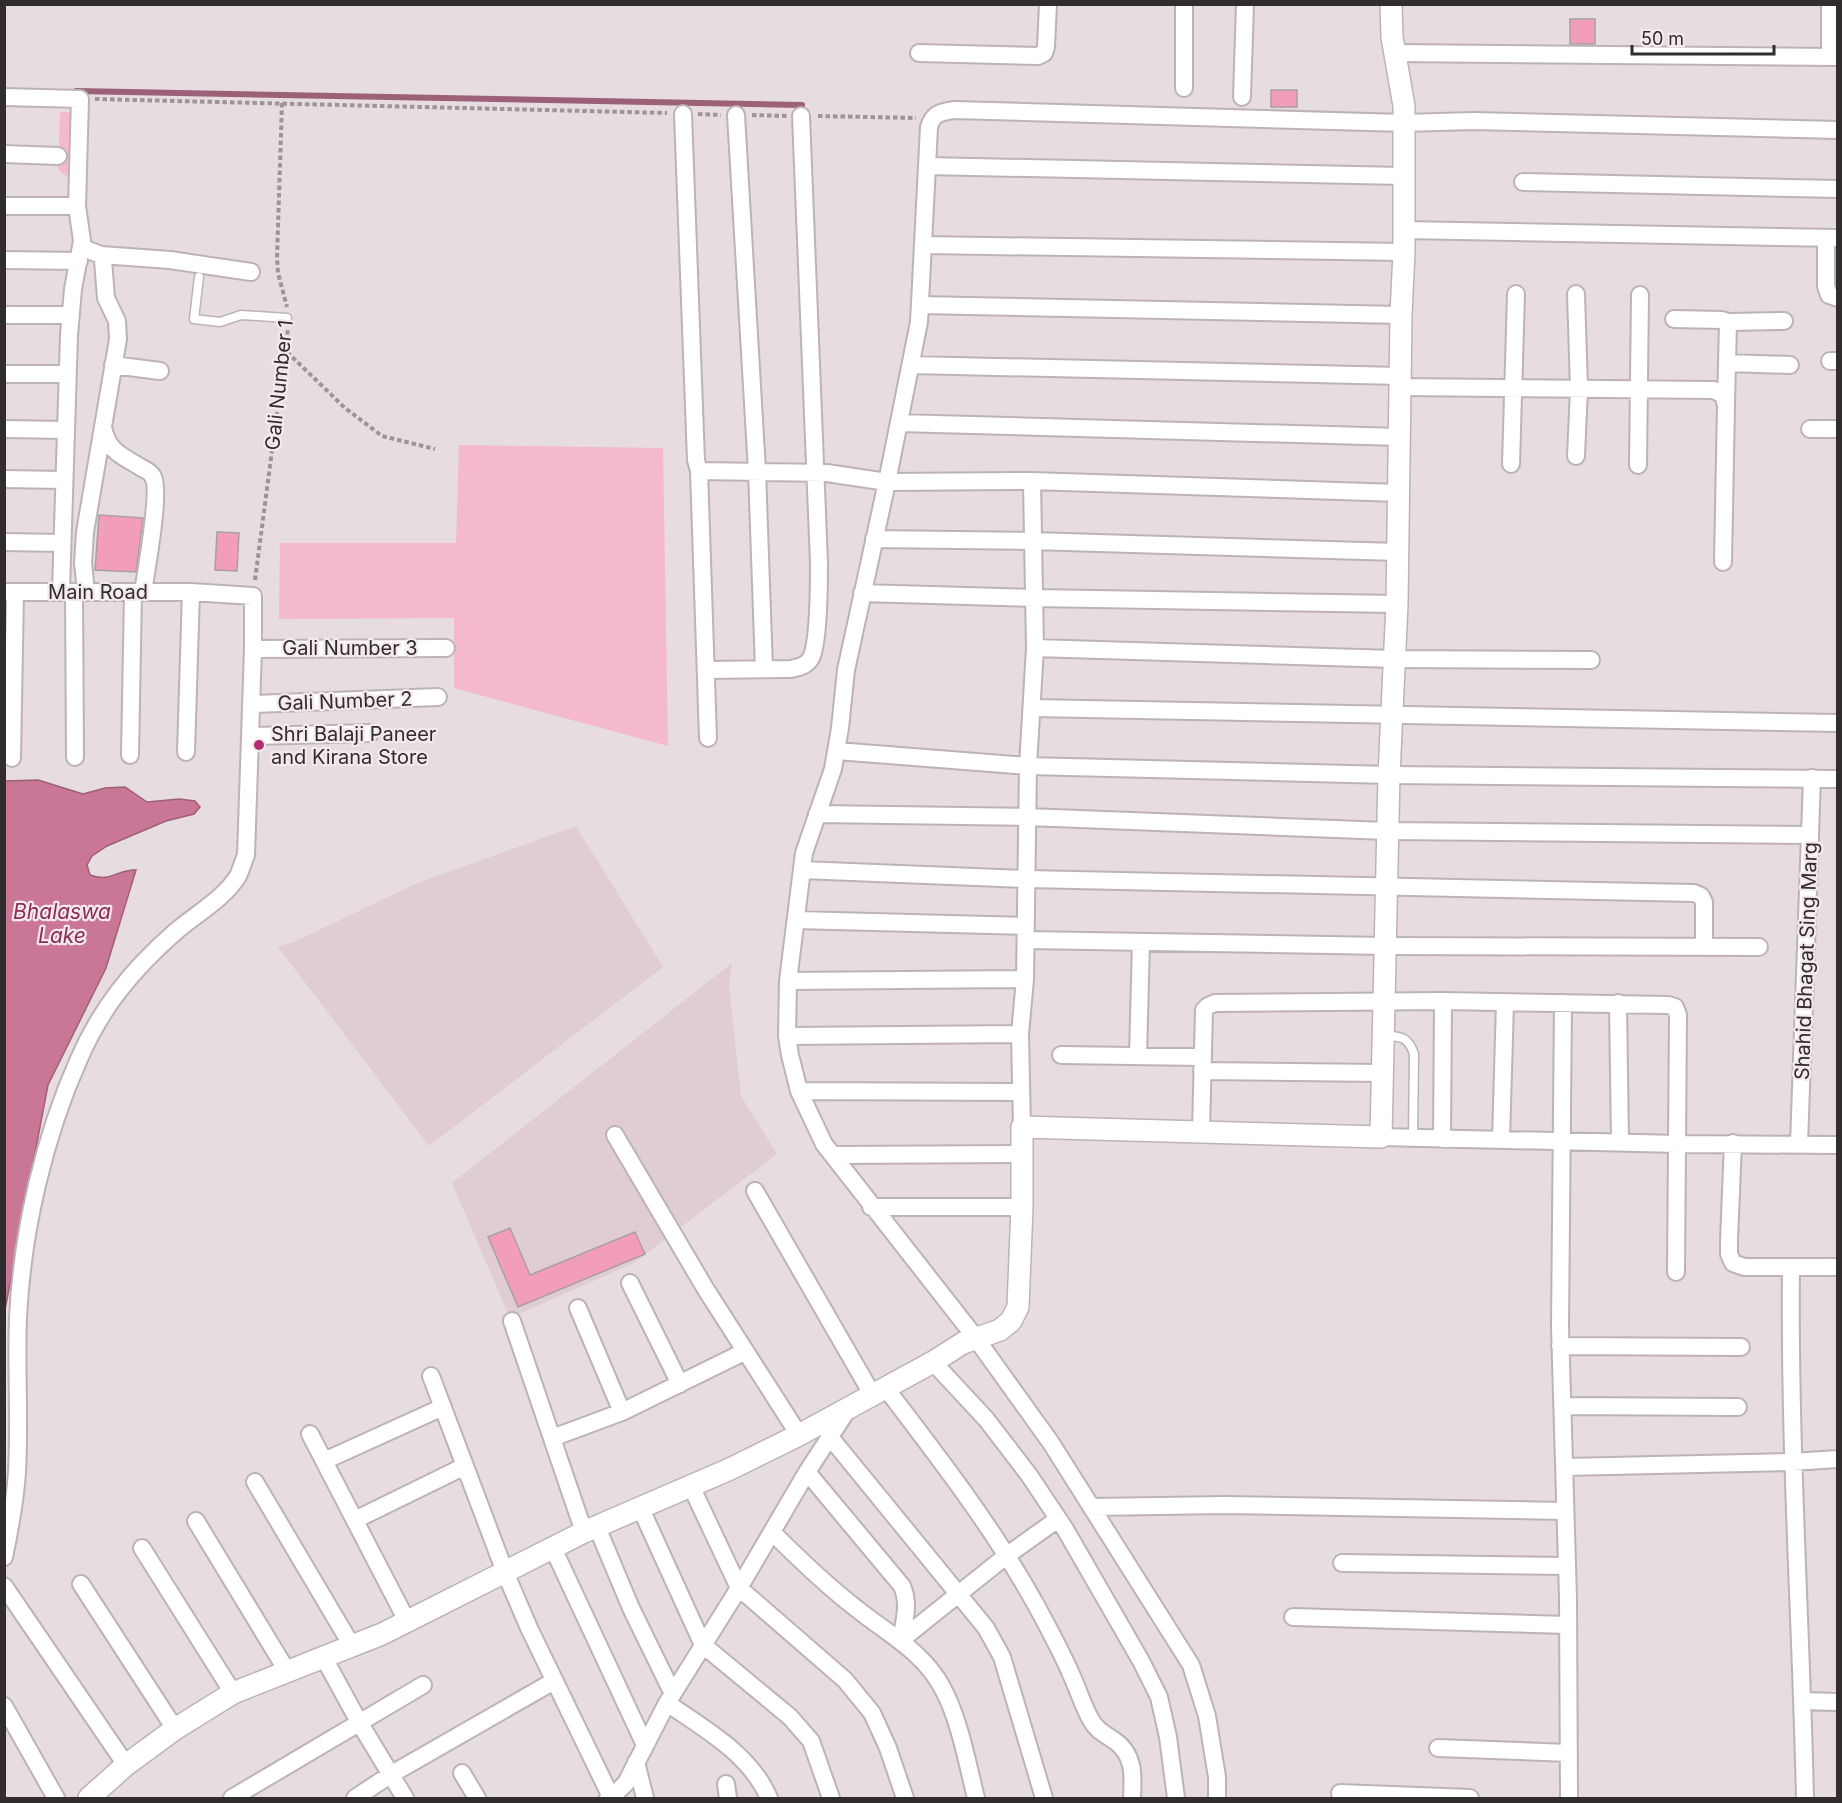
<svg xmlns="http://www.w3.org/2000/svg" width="1842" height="1803" viewBox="0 0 1842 1803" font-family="Inter,sans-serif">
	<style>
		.built { fill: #e0cdd3 }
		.green { fill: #f4b9ce }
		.water { fill: #ca7797; stroke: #9c6078; stroke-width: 1.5 }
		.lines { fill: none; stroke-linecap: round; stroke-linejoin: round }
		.stream { stroke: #9c6078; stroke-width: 6 }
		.building { fill: #f39dbd; stroke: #a99fa2; stroke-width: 1.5 }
		.service-casing { stroke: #bdb3b6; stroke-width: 11 }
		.minor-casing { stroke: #bdb3b6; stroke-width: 20 }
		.tertiary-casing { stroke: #bdb3b6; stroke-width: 24 }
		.path { stroke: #9c9496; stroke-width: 4; stroke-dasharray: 4.5 3; stroke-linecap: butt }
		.service { stroke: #fff; stroke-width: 8 }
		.minor { stroke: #fff; stroke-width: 16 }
		.tertiary { stroke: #fff; stroke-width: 21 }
		.poi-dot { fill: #b42d6e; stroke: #f4e9ec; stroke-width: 2 }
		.labels { text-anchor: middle; stroke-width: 4.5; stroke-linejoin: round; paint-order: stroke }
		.street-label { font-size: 20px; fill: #312c2e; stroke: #f4e9ec }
		.poi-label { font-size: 20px; fill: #312c2e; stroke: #f4e9ec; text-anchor: start }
		.water-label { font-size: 21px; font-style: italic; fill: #8d2b58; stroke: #f4e9ec }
	</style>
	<rect width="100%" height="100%" fill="#e7dcdf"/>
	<path class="built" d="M 576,826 L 663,967 L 429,1146 L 278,947 L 294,942 L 415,884 Z
		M 732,963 L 729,985 L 741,1096 L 777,1154 L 634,1263 L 510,1318 L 452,1183 Z"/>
	<path class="green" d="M 60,112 L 86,113 L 86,193 L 58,169 Z
		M 459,445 L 663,448 L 668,746 L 454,688 L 454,618 L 279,619 L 280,543 L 456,543 Z"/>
	<path class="water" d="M 38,780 L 83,794 L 105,788 L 125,787 L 147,802 L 179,799 L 195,801 L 200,807 L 194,814 L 166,821 L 107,846 L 92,856 L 87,865 L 90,875 C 111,883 117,869 136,870 L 106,968 L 48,1085 L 5,1310 L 5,781 Z"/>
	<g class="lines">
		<path class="stream" d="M 76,91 L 802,105"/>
	</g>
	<path class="building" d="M 1570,19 L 1595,19 L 1595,44 L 1570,44 Z
		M 1271,90 L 1297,90 L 1297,107 L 1271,107 Z
		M 99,515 L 143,518 L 136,572 L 95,570 Z
		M 217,532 L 239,533 L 237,571 L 215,570 Z
		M 510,1228 L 530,1275 L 635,1232 L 645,1254 L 518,1307 L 488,1237 Z"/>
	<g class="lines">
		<defs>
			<path id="service" d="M 199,277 L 194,319 L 220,322 L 241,315 L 287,318
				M 1384,1035 C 1401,1037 1408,1036 1414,1054 L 1413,1138"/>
			<path id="minor" d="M 919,53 L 1038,56 L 1044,53 L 1046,47 L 1048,4
				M 1394,53 L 1838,57
				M 1830,57 L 1830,4
				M 1184,88 L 1184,4
				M 4,97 L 80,99 L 77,206 L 83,248 L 101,255 L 170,260 L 251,272
				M 1242,97 L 1245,4
				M 683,114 L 696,460 L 699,471 L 827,473 L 887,482 L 1032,481 L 1399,493
				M 736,115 L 757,471 L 764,669
				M 4,154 L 58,156
				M 927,166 L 1403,176
				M 1523,182 L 1838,189
				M 4,206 L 77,206
				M 1404,230 L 1838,238
				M 1826,238 L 1826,286 L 1829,295 L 1838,298
				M 923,245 L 1404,252
				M 4,260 L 79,261
				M 1576,294 L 1579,389 L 1576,456
				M 920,305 L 1401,315
				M 4,315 L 71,315
				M 1674,319 L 1722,320 L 1728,322 L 1726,404
				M 1728,322 L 1784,321
				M 1830,361 L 1838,361
				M 1727,363 L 1790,365
				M 113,365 L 160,371
				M 911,365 L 1400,376
				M 4,374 L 68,374
				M 1400,387 L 1714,390 L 1723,395 L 1726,405 L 1723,562
				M 899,423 L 1400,437
				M 103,427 C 108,452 121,455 142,468 C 146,470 151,472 153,477 C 161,490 146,572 143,592
				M 4,429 L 65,430
				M 1810,429 L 1838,429
				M 1511,464 L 1516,294
				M 1638,465 L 1640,295
				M 699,471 L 708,738
				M 4,479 L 63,480
				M 874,539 L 1032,541 L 1398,552
				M 4,542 L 62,543
				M 61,591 L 69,335 L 73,289 L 82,241
				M 4,592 L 191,592 L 253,596 L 253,649 L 246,855 C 243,862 241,870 238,876 C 223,900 194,915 174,933 C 132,970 101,1008 79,1059 C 44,1137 22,1232 18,1318 C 16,1369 20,1421 17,1472 C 15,1501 10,1529 4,1557
				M 74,592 L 75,757
				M 86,592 L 83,563 L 85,532 L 118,339 L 117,321 L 106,298 L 103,260 L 101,255
				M 862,593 L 1035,598 L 1397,604
				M 1035,648 L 1394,659 L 1591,660
				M 253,649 L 446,648
				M 706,670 L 791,669 C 800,667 806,666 811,658 C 819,642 819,583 819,563 L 801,116
				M 252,704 L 438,697
				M 1032,708 L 1838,723
				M 251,736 L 370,733
				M 837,751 L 1028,766 L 1389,775 L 1838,779
				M 186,752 L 191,592
				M 130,755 L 133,592
				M 12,758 L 15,592
				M 817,814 L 1028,817 L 1387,831 L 1810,835
				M 802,870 L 1027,879 L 1694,893 L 1701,896 L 1704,902 L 1704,947
				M 796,920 L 1026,926
				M 1026,940 L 1385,946 L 1759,947
				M 788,981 L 1025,979
				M 1563,1003 L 1560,1327 L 1568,1598 L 1569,1798
				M 1618,1003 L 1620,1142
				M 787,1036 L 1020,1034
				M 1061,1055 L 1202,1057
				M 1138,1056 L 1141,942
				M 1202,1071 L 1382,1073
				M 799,1091 L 1021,1092
				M 1022,1127 L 1020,1034 L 1025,979 L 1028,766 L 1035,648 L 1032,481
				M 1201,1132 L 1204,1010 L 1208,1006 L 1215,1003 L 1443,1001 L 1668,1005 L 1675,1007 L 1678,1015 L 1676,1272
				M 615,1135 L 705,1288 L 799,1435
				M 1381,1137 L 1678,1144 L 1838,1145
				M 1442,1139 L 1443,1001
				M 1501,1140 L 1505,1003
				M 1733,1143 L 1729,1240 L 1729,1254 L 1733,1263 L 1744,1267 L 1838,1267
				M 1799,1144 L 1812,778
				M 833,1155 L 1022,1154
				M 755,1191 L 872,1394
				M 871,1207 L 1022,1207
				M 1791,1267 C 1789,1444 1801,1621 1805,1798
				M 630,1283 L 680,1384
				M 578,1308 L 622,1412
				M 512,1321 L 584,1532
				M 1560,1346 L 1741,1347
				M 933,1362 L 986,1419 L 1029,1475 L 1065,1529 L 1141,1661 L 1159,1697 L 1168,1737 L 1176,1798
				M 431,1376 L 505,1572 L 529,1628 L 611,1797 L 608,1798
				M 885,1387 C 938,1457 993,1527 1036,1605 C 1048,1627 1061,1651 1071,1674 C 1078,1689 1083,1706 1091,1720 C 1097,1731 1105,1734 1115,1741 C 1135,1755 1133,1777 1132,1798
				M 1562,1406 L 1738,1407
				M 310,1434 L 407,1621
				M 830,1437 L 986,1628 L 1002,1657 L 1044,1798
				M 552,1438 L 622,1412 L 744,1352
				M 324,1461 L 443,1407
				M 1564,1467 L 1792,1462 L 1838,1459
				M 807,1472 L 902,1586 C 910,1604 904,1622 901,1640
				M 255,1482 L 352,1646
				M 691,1486 L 739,1588 L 845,1680 L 872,1713 L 888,1748 L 905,1798
				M 1091,1507 L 1226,1505 L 1565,1511
				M 641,1509 L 703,1645 L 790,1717 L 811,1741 L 831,1798
				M 355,1520 L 465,1466
				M 196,1521 L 287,1671
				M 597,1527 L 631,1608 L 673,1694
				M 772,1532 C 799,1559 827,1586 857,1609 C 888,1634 924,1652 943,1689 C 959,1718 968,1766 976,1798
				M 142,1548 L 233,1693
				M 553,1548 L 645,1745
				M 1342,1563 L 1567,1566
				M 81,1584 L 175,1729
				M 4,1586 L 126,1765
				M 1293,1617 L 1568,1625
				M 901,1640 L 1006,1556 L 1058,1519
				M 324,1658 L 359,1722 L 405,1798
				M 1803,1701 L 1838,1702
				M 667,1703 C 706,1730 750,1754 769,1798
				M 4,1706 L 56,1798
				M 1438,1748 L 1569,1753
				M 636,1762 L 645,1798
				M 462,1773 L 477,1798
				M 726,1784 L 728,1798
				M 1340,1793 L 1470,1798
				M 232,1798 L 423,1685
				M 355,1798 L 390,1775 L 554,1681
				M 611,1798 L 626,1783 L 667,1703 L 739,1588 L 807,1472 L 848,1409
				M 1217,1798 L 1217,1777 L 1207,1716 L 1191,1665 L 1051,1443 L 975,1337 L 824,1144 L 799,1091 L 790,1055 L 787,1036 L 788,981 L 804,853 L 833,769 L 840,728 L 846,670 L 887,482 L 919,322 L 929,127 C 933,113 941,112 954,110 L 1404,123 L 1473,121 L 1838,130"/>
			<path id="tertiary" d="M 89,1798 L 126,1765 L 175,1729 L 233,1693 L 382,1634 L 584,1532 L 730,1469 L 799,1435 L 933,1362 L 963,1343 L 1000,1330 L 1011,1321 L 1018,1307 L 1022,1207 L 1022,1127 L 1381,1137 L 1389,775 L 1397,604 L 1401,315 L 1404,252 L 1404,106 L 1392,37 L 1391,4"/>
		</defs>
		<use href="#service" class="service-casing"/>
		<use href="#minor" class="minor-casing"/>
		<use href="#tertiary" class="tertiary-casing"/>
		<path class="path" d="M 95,99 L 667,113
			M 282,103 L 277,258 L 278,273 L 287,307
			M 698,114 L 721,115
			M 752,115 L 787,116
			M 818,116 L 916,118
			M 287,352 L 345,408 L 382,436 L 435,449
			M 255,580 L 288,329"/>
		<use href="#service" class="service"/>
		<use href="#minor" class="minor"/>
		<use href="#tertiary" class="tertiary"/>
	</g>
	<circle class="poi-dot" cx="259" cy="745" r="6"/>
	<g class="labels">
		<g class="street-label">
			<text transform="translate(279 385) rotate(-84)" y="7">Gali Number 1</text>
			<text x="98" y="599">Main Road</text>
			<text x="350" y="655">Gali Number 3</text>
			<text transform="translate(345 701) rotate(-2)" y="7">Gali Number 2</text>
			<text transform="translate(1806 961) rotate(-88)" y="7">Shahid Bhagat Sing Marg</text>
		</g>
		<g class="poi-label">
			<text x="271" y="741">Shri Balaji Paneer<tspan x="271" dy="23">and Kirana Store</tspan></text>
		</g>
		<g class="water-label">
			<text x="62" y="919">Bhalaswa<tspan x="62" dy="24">Lake</tspan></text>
		</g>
	</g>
	<rect width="1842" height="1803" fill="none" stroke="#312c2e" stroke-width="12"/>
	<path d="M1632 45v9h142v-9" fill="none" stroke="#312c2e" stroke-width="3"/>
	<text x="1641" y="45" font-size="18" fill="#312c2e" stroke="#f4e9ec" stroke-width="4.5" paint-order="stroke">50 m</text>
</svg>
